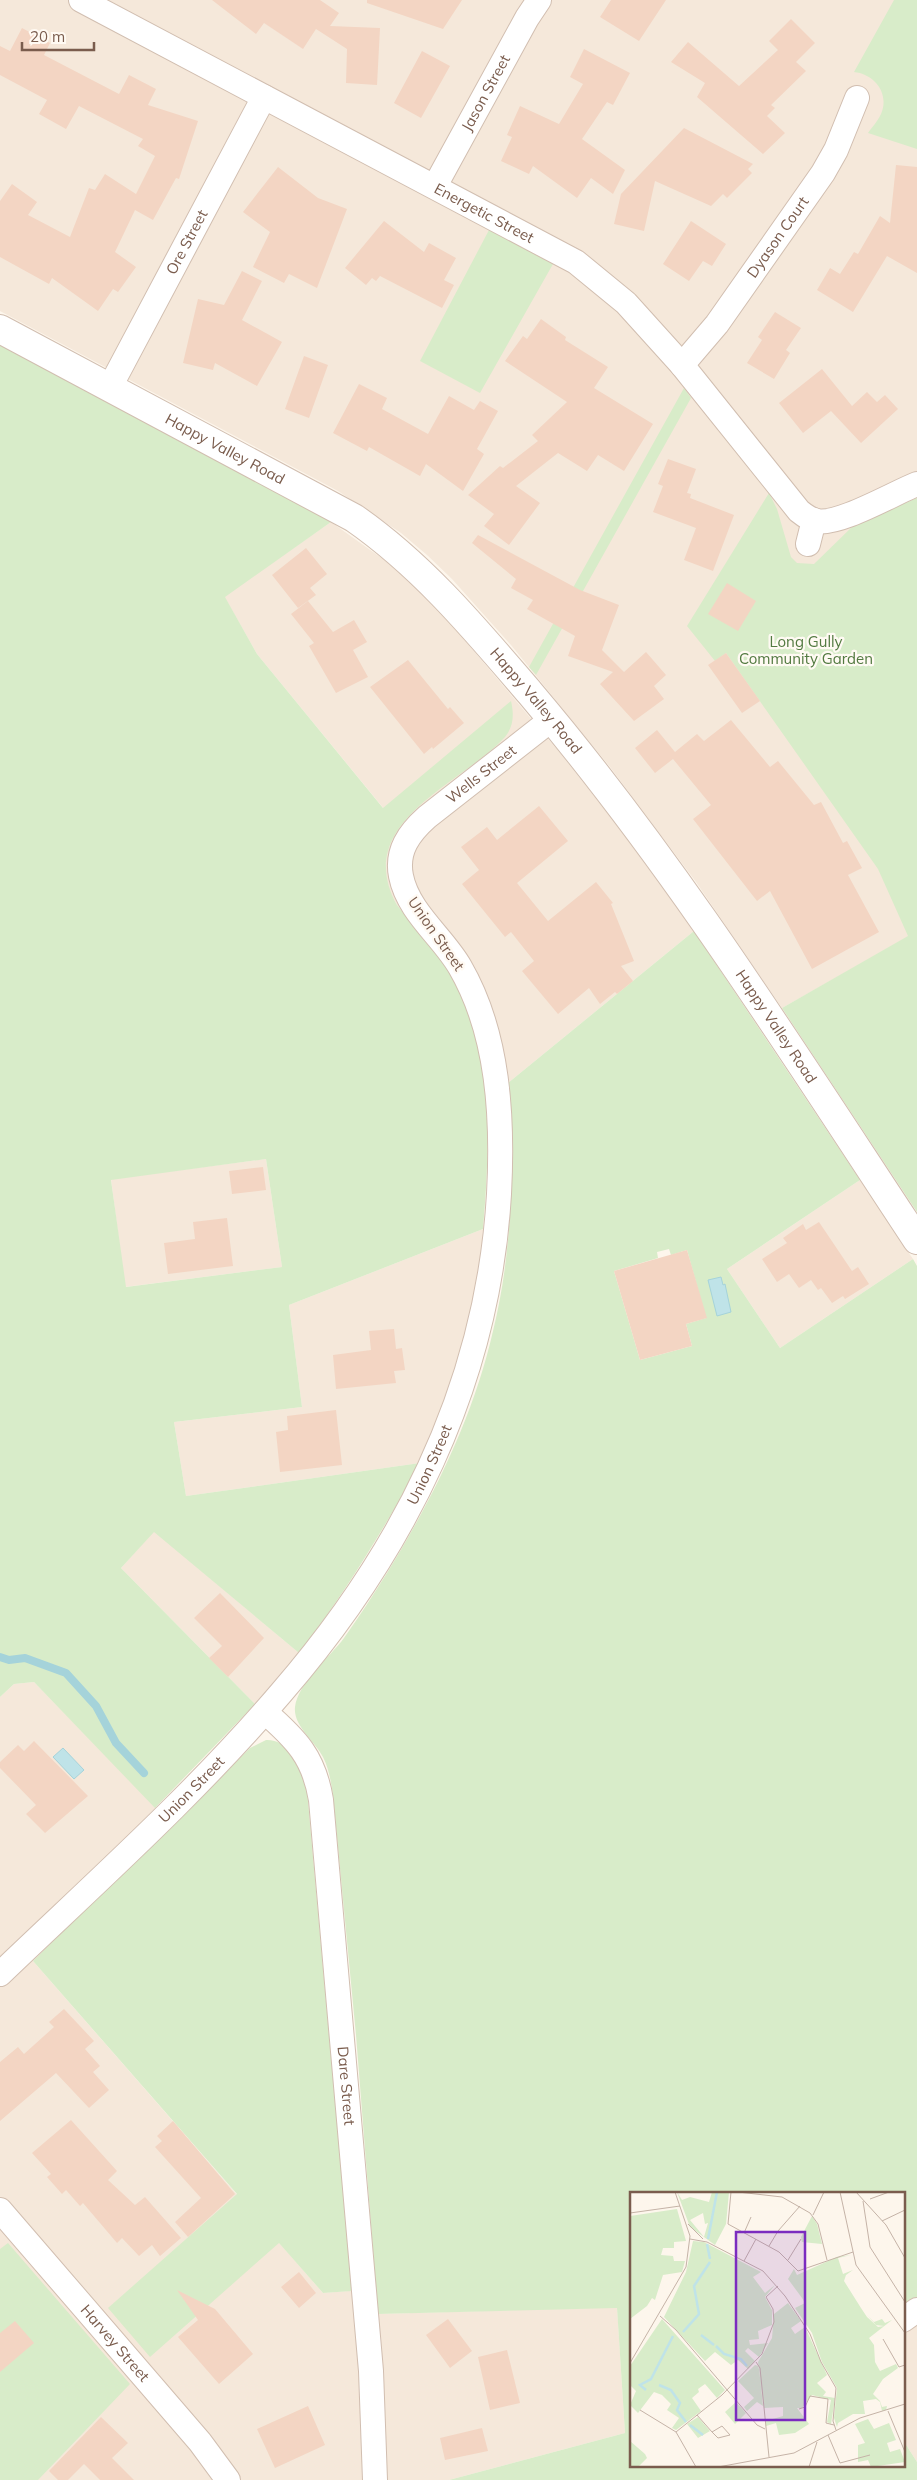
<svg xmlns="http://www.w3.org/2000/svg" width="917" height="2480" viewBox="0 0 917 2480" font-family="Mulish,sans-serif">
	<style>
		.residential { fill: #f5e8da }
		.green { fill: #d8ecc9; fill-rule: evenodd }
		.water { fill: #bfe3e8; stroke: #a5d3da }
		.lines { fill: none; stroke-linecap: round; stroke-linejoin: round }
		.stream { stroke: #a5d3da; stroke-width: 8 }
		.building { fill: #f3d5c3 }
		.minor-casing { stroke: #d1beb0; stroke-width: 26 }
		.tertiary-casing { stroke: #d1beb0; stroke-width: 30 }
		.minor { stroke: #fff; stroke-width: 24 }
		.tertiary { stroke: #fff; stroke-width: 28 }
		.labels { text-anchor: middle; stroke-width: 4.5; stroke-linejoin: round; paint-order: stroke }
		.street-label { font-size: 15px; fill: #7a5c4d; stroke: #fffaf3 }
		.park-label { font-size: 15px; fill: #537a41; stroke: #fffaf3 }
		.inset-river { fill: none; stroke: #bfe3e8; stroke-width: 2.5 }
		.inset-road { fill: none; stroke: #c5b3a7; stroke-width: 1 }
		.view { fill: #7b2cbf; fill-opacity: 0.15; stroke: #7b2cbf; stroke-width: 2.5 }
		.inset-edge { fill: none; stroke: #7a5c4d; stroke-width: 2.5 }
	</style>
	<rect width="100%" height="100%" fill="#fdf6ec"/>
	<path class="residential" d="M 0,0 L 917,0 L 917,498 L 868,518 L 909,937 L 782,1008 L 696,882 L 610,767 L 511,645 L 452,579 L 427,555 L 401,533 L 338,491 L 0,311 Z
		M 331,522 L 394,567 L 434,604 L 560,753 L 613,820 L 694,931 L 508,1083 L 483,1086 L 479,1053 L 436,953 L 397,905 L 390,893 L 386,879 L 386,853 L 398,826 L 257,654 L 224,596 Z
		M 266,1159 L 282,1267 L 125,1287 L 111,1179 Z
		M 860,1180 L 913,1259 L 780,1348 L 727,1269 Z
		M 483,1229 L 480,1267 L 467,1331 L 437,1424 L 420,1463 L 186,1496 L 174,1422 L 302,1407 L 289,1305 Z
		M 154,1531 L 299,1653 L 255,1704 L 121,1568 Z
		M 34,1682 L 172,1824 L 33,1961 L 323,2293 L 375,2289 L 378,2314 L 617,2307 L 625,2433 L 449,2480 L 0,2480 L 0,1697 L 14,1684 Z
		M 917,2297 L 917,2462 L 903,2440 L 903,2311 Z"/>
	<path class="green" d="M 894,0 L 917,0 L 917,149 L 868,133 C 872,127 878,121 881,114 C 890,93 874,74 854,72 Z
		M 489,230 L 553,264 L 480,393 L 420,361 Z
		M 0,344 L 277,491 L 331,522 L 225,597 L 257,654 L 383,808 L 511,701 C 514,714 514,726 505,737 C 461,785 351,822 397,905 C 414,926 433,947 448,970 C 495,1044 490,1146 483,1229 L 289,1305 L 302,1407 L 174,1422 L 186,1496 L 420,1463 C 384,1529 345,1593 299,1653 L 154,1532 L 121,1568 L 255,1704 L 155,1808 L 34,1682 L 14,1684 L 0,1697 ZM 266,1159 L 282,1267 L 126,1287 L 111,1180 Z
		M 684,388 L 691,398 L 536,675 L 529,667 Z
		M 769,493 L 777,509 L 791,557 L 797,563 L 814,564 L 854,525 L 917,498 L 917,1212 L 782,1008 L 908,936 L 878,869 L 726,653 L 715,661 L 687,626 Z
		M 694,931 L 860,1180 L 727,1269 L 780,1348 L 913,1259 L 917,1266 L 917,2297 L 903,2311 L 903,2194 L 631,2194 L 631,2466 L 903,2466 L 903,2440 L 917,2462 L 917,2480 L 449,2480 L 625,2433 L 617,2308 L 378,2314 L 356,2035 L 333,1795 C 331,1782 329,1769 323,1757 C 315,1741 293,1726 295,1707 C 298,1683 330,1657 344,1638 C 359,1617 373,1595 387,1573 C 433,1498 473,1418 493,1331 C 513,1250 514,1166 508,1083 ZM 669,1249 L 671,1255 L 687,1250 L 706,1318 L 686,1324 L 692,1346 L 640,1360 L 614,1271 L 658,1258 L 657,1252 Z
		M 266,1740 C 291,1739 301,1770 307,1790 L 352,2291 L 323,2293 L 279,2243 L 150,2357 L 108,2308 L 237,2194 L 33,1961 L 250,1748 Z
		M 8,2243 L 130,2384 L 38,2480 L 0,2480 L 0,2249 Z"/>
	<path class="water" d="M 721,1277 L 723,1285 L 725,1284 L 731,1312 L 717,1316 L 708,1280 Z
		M 63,1748 L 84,1770 L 74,1779 L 53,1757 Z"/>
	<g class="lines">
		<path class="stream" d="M 0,1657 L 9,1660 L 25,1658 L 66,1673 L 96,1706 L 116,1743 L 144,1773"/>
	</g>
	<path class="building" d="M 212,0 L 320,0 L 339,13 L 330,26 L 380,28 L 377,85 L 346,83 L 347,49 L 316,29 L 303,49 L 264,23 L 256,34 Z
		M 367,0 L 462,0 L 443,29 L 367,3 Z
		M 611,0 L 666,0 L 639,41 L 600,17 Z
		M 791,19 L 815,43 L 796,62 L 806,71 L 771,105 L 775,108 L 767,116 L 785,133 L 763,154 L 697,97 L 705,83 L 671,62 L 688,42 L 739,86 L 778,50 L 769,41 Z
		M 22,28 L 50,43 L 44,55 L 119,94 L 129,75 L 156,89 L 148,105 L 198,121 L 179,179 L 176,178 L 153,220 L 135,210 L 115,252 L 136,267 L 118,292 L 113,289 L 98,311 L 52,278 L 49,284 L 0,257 L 0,201 L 12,184 L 37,202 L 28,215 L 70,237 L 89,188 L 95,190 L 105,174 L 136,194 L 155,156 L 138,146 L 143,139 L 79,106 L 66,129 L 39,114 L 47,100 L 0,75 L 0,46 L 10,51 Z
		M 584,49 L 630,73 L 613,105 L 607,102 L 582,139 L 625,170 L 613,194 L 591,178 L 577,198 L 533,166 L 529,174 L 501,161 L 512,137 L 507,135 L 520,106 L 559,124 L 583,84 L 570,77 Z
		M 422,51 L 450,66 L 421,118 L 394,103 Z
		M 684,128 L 753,164 L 748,169 L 752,173 L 727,198 L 723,194 L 711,206 L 655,181 L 644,231 L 614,224 L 621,194 Z
		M 896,165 L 917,167 L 917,273 L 887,256 L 853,312 L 817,290 L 830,268 L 840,274 L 854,252 L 858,254 L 880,216 L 890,223 Z
		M 278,167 L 318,198 L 347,209 L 317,288 L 289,274 L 284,283 L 253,267 L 270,232 L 243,212 Z
		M 384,221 L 424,252 L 429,243 L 456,258 L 444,280 L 454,285 L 442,308 L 380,276 L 376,281 L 372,278 L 366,285 L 345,268 Z
		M 691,221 L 726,244 L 712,266 L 703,261 L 689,281 L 663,264 Z
		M 242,271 L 262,281 L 242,320 L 282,342 L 257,386 L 215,363 L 213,370 L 183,363 L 198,299 L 224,305 Z
		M 775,312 L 801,328 L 786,350 L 790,353 L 774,379 L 747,363 L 762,340 L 758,337 Z
		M 541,319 L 566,337 L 565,340 L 608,367 L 594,388 L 653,424 L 624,471 L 598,455 L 587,471 L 558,453 L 516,486 L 540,503 L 509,545 L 484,526 L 494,514 L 468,495 L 500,466 L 503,468 L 538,441 L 532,435 L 567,402 L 505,361 L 523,336 L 527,339 Z
		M 304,356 L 328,365 L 309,418 L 285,409 Z
		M 822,369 L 852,406 L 867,392 L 877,402 L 885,395 L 898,409 L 861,443 L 831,411 L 803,433 L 779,403 Z
		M 359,384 L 387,398 L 382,409 L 428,434 L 449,396 L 474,410 L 480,401 L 498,411 L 477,449 L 484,454 L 463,491 L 426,464 L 420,476 L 369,447 L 367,451 L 333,433 Z
		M 668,459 L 696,469 L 687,493 L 691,494 L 690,498 L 734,515 L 713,571 L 684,560 L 696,528 L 653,512 L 663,486 L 658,484 Z
		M 478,535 L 580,590 L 619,605 L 602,650 L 624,672 L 646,652 L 666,675 L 654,686 L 664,699 L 634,721 L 600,684 L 613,672 L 568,656 L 575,636 L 527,609 L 533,600 L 511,588 L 516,579 L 472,543 Z
		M 306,548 L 327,574 L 310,588 L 316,595 L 298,608 L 272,575 Z
		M 727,583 L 756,601 L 738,631 L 708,614 Z
		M 308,601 L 333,632 L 354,620 L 367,642 L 353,650 L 368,677 L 336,693 L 309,646 L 314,643 L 291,614 Z
		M 726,653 L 760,701 L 742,713 L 708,665 Z
		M 408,660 L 448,709 L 450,707 L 464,723 L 433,749 L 432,747 L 424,754 L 370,687 Z
		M 731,720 L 770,767 L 778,761 L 814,805 L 821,802 L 843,843 L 847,841 L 862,868 L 848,875 L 879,932 L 812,969 L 770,891 L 757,901 L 693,819 L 711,805 L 673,759 L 655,773 L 635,748 L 657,730 L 675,752 L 697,734 L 704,741 Z
		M 539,806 L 568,841 L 517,883 L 548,921 L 596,882 L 613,903 L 611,904 L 634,961 L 621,966 L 633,981 L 617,994 L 615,992 L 600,1004 L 589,988 L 558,1014 L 522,971 L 534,961 L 511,932 L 505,937 L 462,884 L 479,870 L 461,847 L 487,827 L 497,840 Z
		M 263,1167 L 266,1190 L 232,1194 L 229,1171 Z
		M 227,1218 L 233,1266 L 168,1274 L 164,1243 L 195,1239 L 193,1222 Z
		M 819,1222 L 852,1271 L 858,1267 L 869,1284 L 845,1299 L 843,1296 L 832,1303 L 821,1288 L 818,1290 L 811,1280 L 799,1288 L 789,1274 L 777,1282 L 762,1259 L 787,1243 L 783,1238 L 803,1224 L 806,1230 Z
		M 687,1250 L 707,1318 L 686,1324 L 692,1346 L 640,1360 L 614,1271 Z
		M 394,1329 L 396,1349 L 402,1348 L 405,1370 L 394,1371 L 396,1383 L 336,1389 L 333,1355 L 371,1350 L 369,1331 Z
		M 336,1410 L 342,1465 L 280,1472 L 276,1432 L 288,1430 L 287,1416 Z
		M 220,1593 L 264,1638 L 228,1677 L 209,1658 L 222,1646 L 194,1618 Z
		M 34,1741 L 88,1796 L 45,1833 L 26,1814 L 36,1805 L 0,1768 L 0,1762 L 18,1745 L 24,1751 Z
		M 64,2009 L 94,2041 L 85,2049 L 100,2066 L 93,2072 L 109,2090 L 89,2108 L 56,2073 L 0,2121 L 0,2062 L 18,2047 L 24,2054 L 54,2027 L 49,2022 Z
		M 71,2120 L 117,2171 L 108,2180 L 135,2205 L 145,2197 L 181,2238 L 160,2256 L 152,2245 L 139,2256 L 122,2238 L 117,2243 L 83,2203 L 80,2206 L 66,2190 L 62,2194 L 47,2177 L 51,2174 L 32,2153 Z
		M 173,2121 L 235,2194 L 188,2237 L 175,2222 L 201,2198 L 155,2147 L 162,2141 L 157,2136 Z
		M 299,2272 L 316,2293 L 299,2308 L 281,2287 Z
		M 177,2290 L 215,2309 L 253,2354 L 219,2384 L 178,2337 L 198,2320 Z
		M 448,2319 L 472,2351 L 450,2368 L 426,2335 Z
		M 15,2321 L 34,2343 L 0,2372 L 0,2333 Z
		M 507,2350 L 520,2403 L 490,2410 L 478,2357 Z
		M 308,2406 L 325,2445 L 275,2468 L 257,2429 Z
		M 101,2417 L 128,2443 L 112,2458 L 134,2480 L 100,2480 L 84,2464 L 68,2480 L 58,2480 L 49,2471 Z
		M 482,2428 L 488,2451 L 445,2460 L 440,2438 Z"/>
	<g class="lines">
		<defs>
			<g id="minor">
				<path id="s1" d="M 81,0 L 576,262 L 626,303 L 682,365 L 799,511 C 804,515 809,519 816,521 C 838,526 894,493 917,484"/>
				<path id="s2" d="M 435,186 L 527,18 L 539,0"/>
				<path id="s3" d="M 682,365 L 717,324 L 823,173 L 836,150 L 857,98"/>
				<path id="s4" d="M 110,387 L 264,97"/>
				<path d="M 808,544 L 814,520"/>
				<path id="s5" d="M 265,1712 C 296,1739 314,1757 321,1800 L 371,2371 L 375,2480"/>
				<path id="s6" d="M 0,1974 C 95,1883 195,1794 281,1693 C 404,1551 488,1384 499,1194 C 503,1119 499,1034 460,967 C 443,937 408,912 401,876 C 396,851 409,833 427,817 L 552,719"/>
				<path id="s7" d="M 0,2210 L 200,2442 L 228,2480"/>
				<path d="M 903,2320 L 917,2310"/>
			</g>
			<g id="tertiary">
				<path id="s8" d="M 0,329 L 354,518 C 423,566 476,630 530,693 C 675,864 794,1054 917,1240"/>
			</g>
		</defs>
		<use href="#minor" class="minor-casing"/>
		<use href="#tertiary" class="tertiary-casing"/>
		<use href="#minor" class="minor"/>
		<use href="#tertiary" class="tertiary"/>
	</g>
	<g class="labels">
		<g class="street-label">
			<text dy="5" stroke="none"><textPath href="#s2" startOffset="106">Jason Street</textPath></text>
			<text dy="5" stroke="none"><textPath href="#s1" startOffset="456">Energetic Street</textPath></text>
			<text dy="5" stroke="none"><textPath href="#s3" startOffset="160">Dyason Court</textPath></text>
			<text dy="5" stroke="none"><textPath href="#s4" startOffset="164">Ore Street</textPath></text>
			<text dy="5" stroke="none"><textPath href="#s8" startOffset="255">Happy Valley Road</textPath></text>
			<text dy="5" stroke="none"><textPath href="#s8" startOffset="660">Happy Valley Road</textPath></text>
			<text dy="5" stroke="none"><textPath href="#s6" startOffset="1432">Wells Street</textPath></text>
			<text transform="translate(436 934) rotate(55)" y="5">Union Street</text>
			<text dy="5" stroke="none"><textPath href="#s8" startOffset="1065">Happy Valley Road</textPath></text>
			<text dy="5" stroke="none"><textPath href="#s6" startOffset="671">Union Street</textPath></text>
			<text dy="5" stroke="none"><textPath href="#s6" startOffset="266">Union Street</textPath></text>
			<text dy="5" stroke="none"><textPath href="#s5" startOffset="394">Dare Street</textPath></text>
			<text dy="5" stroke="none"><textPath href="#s7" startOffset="176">Harvey Street</textPath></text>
		</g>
		<g class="park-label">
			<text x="806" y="647">Long Gully<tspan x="806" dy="17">Community Garden</tspan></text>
		</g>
	</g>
	<g transform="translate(630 2192)">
		<rect width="275" height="275" fill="#fdf6ec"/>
		<path d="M 47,0 L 52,8 L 60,5 L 79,10 L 82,0 L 99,0 L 96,32 L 85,53 L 60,35 ZM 73,21 L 75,32 L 78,31 L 74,45 L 60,28 ZM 47,17 L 56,49 L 44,50 L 44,56 L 33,56 L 31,63 L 43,64 L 44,69 L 55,69 L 52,80 L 33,83 L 25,108 L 22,106 L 17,114 L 0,127 L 0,24 ZM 182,24 L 187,32 L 192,52 L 172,50 L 171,45 ZM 63,49 L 74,50 L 131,80 L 123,85 L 135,101 L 145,93 L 135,105 L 142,118 L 142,133 L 128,139 L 129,147 L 119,148 L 120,153 L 138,151 L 129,165 L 118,156 L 115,159 L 125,169 L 118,177 L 108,168 L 101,173 L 85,160 L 75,169 L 34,125 L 56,80 ZM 221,63 L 208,66 L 213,82 L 223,78 L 216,83 L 214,89 L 231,116 L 237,125 L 248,135 L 254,134 L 246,133 L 237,123 L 244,130 L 252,127 L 255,131 L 262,128 L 239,146 L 244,153 L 245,170 L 250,179 L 266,172 L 268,176 L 253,187 L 243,202 L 250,209 L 252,215 L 257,214 L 256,218 L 252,219 L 250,210 L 246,207 L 233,209 L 235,222 L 223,222 L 208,231 L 207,235 L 204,226 L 207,196 L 192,170 L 182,141 L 165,116 L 175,111 L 172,106 L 158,87 L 164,77 L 167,83 L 207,65 ZM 158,111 L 171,129 L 161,136 L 165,142 L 175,135 L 197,183 L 187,191 L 196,200 L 193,204 L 205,206 L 201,232 L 197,230 L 201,208 L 182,203 L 172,216 L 167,216 L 179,232 L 165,241 L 149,243 L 146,231 L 136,234 L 136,229 L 153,224 L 153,215 L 134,216 L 128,170 L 142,146 L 144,122 ZM 32,127 L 95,198 L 87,206 L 75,192 L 68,197 L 69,200 L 62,206 L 71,219 L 46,238 L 42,236 L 49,226 L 37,218 L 41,212 L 32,203 L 24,200 L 8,221 L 0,213 L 6,199 L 0,193 L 0,174 ZM 125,173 L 129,174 L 133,214 L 127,210 L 117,219 L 114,215 L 124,206 L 108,189 ZM 106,210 L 116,221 L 105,232 L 95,220 ZM 68,225 L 80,239 L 68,246 L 57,232 ZM 238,227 L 244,237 L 259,231 L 266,248 L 257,251 L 260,260 L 270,257 L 275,270 L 241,275 L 238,268 L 228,270 L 228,253 L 235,251 L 225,232 ZM 0,249 L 15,262 L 17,266 L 8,275 L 0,275 Z" fill="#d8ecc9" fill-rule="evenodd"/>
		<path class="inset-river" d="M 78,47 L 87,0M 77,52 L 80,67M 53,140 L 69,122 L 64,94 L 80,70M 71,143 L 84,153M 86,154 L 94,162 L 111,167 L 117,174M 29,193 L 41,198 L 50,211 L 47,218 L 56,230M 16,198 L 10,193 L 21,187 L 43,144M 60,233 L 73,243"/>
		<path class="inset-road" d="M 101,0 L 98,32 L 149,60 L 168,79 L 223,60M 108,0 L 152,5 L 180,21 L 188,32 L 197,68M 210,0 L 226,73 L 275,141M 226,0 L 256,33 L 275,66M 240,7 L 259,0M 233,9 L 240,55 L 275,110M 0,21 L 50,14M 183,23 L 194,0M 252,29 L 275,18M 58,32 L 73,47M 114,41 L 121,25M 60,47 L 77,50 L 133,79 L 155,104 L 180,142 L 191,170 L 206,196 L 203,229 L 206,238M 139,54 L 148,39 L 170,14M 158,68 L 171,47M 114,69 L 126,47M 30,124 L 46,138 L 127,233 L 135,237M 253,147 L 269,175 L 275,173M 126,170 L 130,176 L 139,265M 0,171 L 56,75 L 60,44 L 45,0M 169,217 L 175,215 L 180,204 L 198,207 L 196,231 L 204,233M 10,218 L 46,240 L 66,275M 258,219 L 275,260M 67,223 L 82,240M 92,234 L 100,243 L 88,246 L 82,240 ZM 46,240 L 92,203 L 132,162 L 144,130 L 143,117 L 136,105 L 148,94M 198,243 L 210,271 L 240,263M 88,275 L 164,261 L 230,226 L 275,212M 179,275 L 187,250"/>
		<path class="view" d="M 106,40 L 175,40 L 175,228 L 106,228 Z"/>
		<rect width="275" height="275" class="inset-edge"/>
	</g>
	<path d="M22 42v8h72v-8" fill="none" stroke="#7a5c4d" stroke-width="2.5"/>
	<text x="30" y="42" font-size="15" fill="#7a5c4d" stroke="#fffaf3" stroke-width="4" paint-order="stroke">20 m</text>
</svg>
